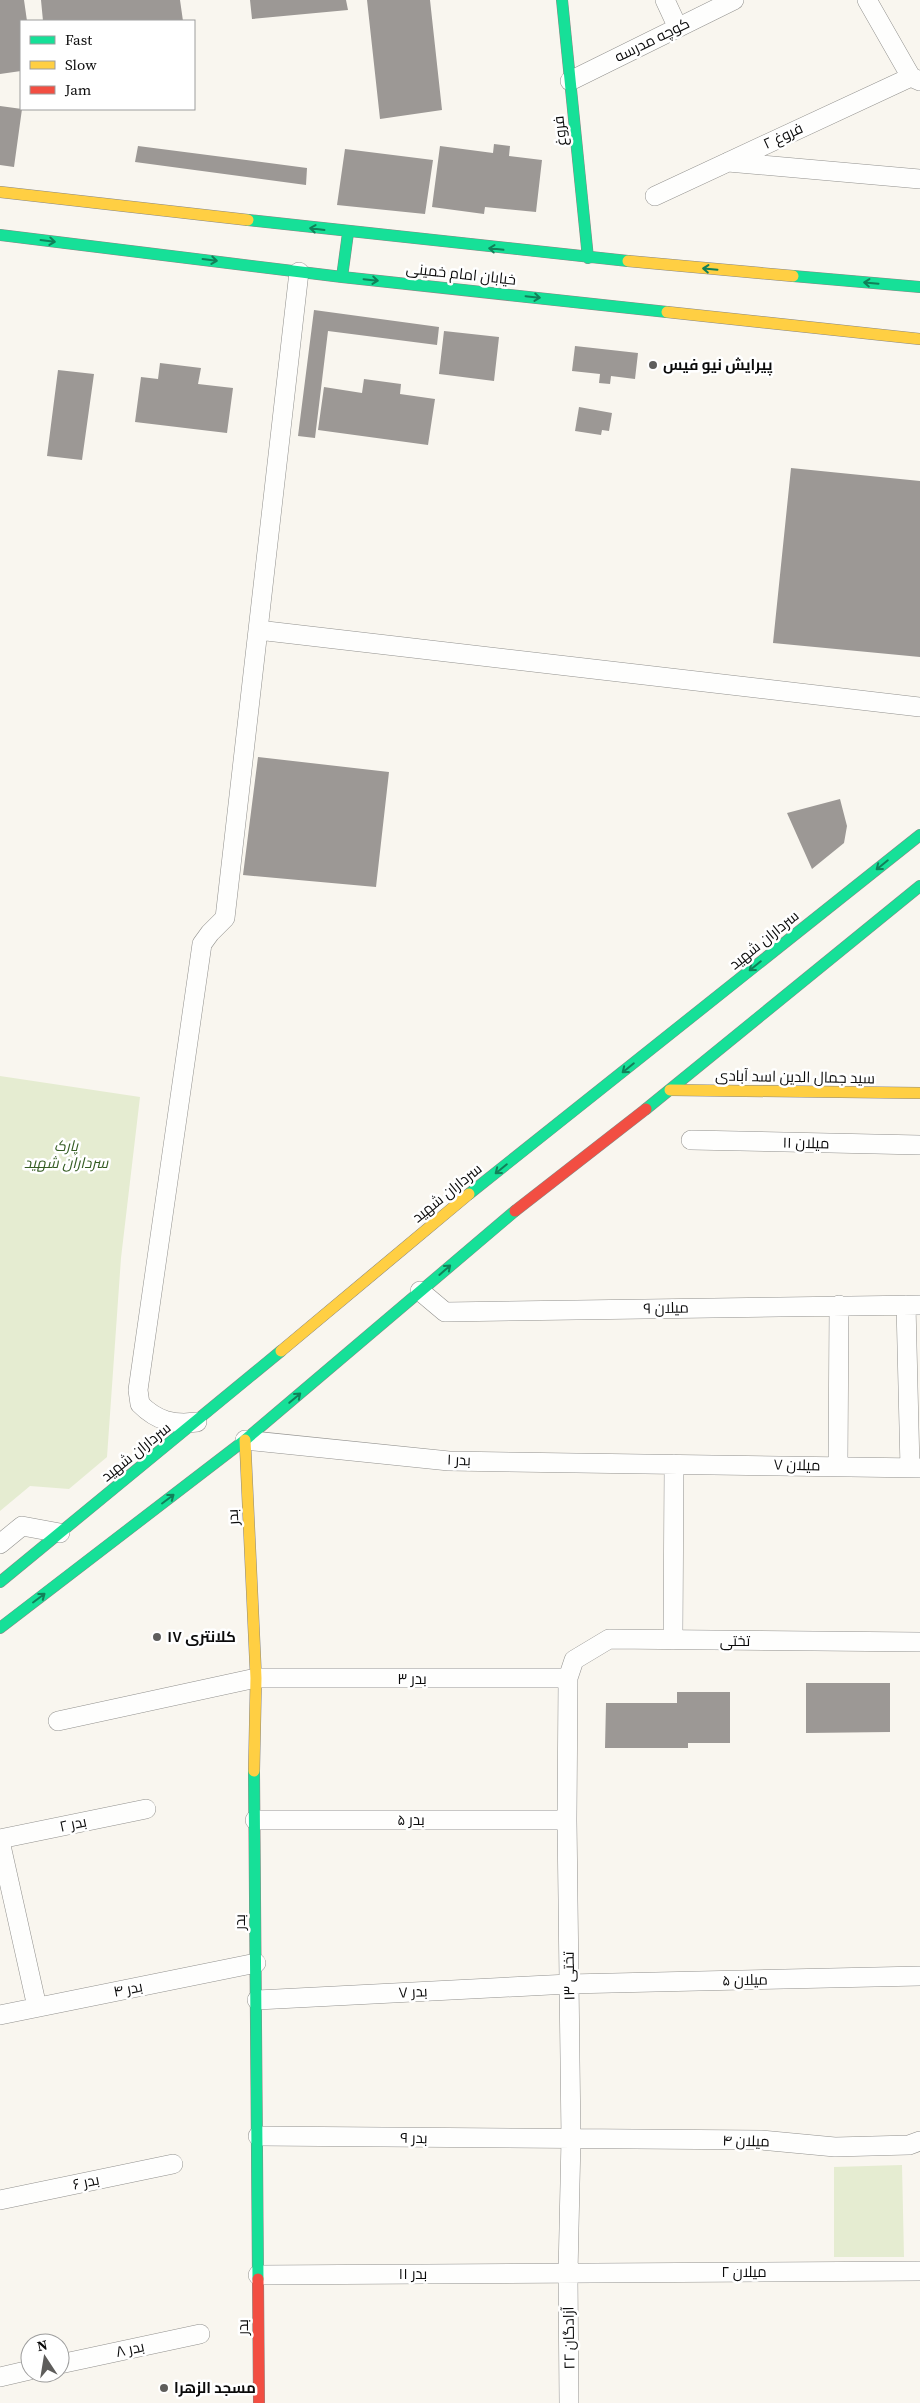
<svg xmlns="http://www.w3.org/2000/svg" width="920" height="2403" viewBox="0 0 920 2403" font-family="'Source Serif 4',Cairo,serif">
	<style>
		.green { fill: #e5ecd1 }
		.building { fill: #9c9895 }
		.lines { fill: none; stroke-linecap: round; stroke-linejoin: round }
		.street-casing { stroke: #92918e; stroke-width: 20 }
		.fast-casing { stroke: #898784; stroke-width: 12 }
		.slow-casing { stroke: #898784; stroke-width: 12 }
		.jam-casing { stroke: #898784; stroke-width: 12 }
		.street { stroke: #fefefd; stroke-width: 19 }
		.fast { stroke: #16e098; stroke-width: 11 }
		.slow { stroke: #ffcf43; stroke-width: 11 }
		.jam { stroke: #f24e42; stroke-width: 11 }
		.oneway { stroke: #118059 }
		.poi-dot { fill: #5e5d5b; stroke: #fff; stroke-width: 2 }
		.labels { text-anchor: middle; stroke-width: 5; stroke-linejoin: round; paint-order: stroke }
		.street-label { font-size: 15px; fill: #0b0b0b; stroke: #fff }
		.poi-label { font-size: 15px; font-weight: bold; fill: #0b0b0b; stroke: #fff; text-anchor: start }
		.park-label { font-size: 15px; font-style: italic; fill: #345c22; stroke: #fff }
	</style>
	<rect width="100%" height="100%" fill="#f9f6ef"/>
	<path class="green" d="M 0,1076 L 140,1097 L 121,1258 L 107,1457 L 69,1489 L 30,1486 L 0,1511 Z
		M 902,2165 L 904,2257 L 834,2257 L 834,2167 Z"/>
	<path class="building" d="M 0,0 L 24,0 L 27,21 L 21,21 L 21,71 L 0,74 Z
		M 41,0 L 180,0 L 183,21 L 43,21 Z
		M 250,0 L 346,0 L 348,10 L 252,19 Z
		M 367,0 L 430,0 L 442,110 L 380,119 Z
		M 0,106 L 22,109 L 14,167 L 0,165 Z
		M 494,144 L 510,146 L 509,156 L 542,160 L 536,212 L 485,207 L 484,214 L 432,207 L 440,146 L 493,153 Z
		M 138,146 L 307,168 L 306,185 L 135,162 Z
		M 345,149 L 433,160 L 425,214 L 337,205 Z
		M 314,310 L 439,327 L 437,345 L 328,331 L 315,438 L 298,436 Z
		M 444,331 L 499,337 L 494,381 L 439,374 Z
		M 575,346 L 638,353 L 635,379 L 611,376 L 610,384 L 599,383 L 600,374 L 572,371 Z
		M 160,363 L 201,368 L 198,384 L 233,388 L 227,433 L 135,422 L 141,377 L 158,379 Z
		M 58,370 L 94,374 L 82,460 L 47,456 Z
		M 364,379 L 401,384 L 400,394 L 435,399 L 428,445 L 318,430 L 324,387 L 362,393 Z
		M 579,407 L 612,413 L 609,431 L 602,430 L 601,435 L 575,431 Z
		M 791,468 L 920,481 L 920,657 L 773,643 Z
		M 258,757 L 389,772 L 376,887 L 243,875 Z
		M 840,799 L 847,826 L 844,843 L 812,869 L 787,813 Z
		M 806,1683 L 890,1683 L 890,1732 L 806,1733 Z
		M 677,1692 L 730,1692 L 730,1743 L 688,1743 L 688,1748 L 605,1748 L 606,1703 L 677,1703 Z"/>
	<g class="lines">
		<defs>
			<path id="street" d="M 665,0 L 678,28
				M 867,0 L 911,77 L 920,81
				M 570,81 L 734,0
				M 728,162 L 920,179
				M 655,196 L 911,77
				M 258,630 L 920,707
				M 691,1140 L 920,1145
				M 420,1291 L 445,1312 L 920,1305
				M 906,1305 L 910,1468
				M 197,1422 C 173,1425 157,1421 140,1404 L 138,1390 L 202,944 L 210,933 L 225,918 L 299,272
				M 245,1440 L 449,1461 L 920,1468
				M 838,1466 L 839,1305
				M 0,1544 L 22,1526 L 60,1533
				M 673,1640 L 674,1464
				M 58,1721 L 256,1678 L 568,1678
				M 255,1820 L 567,1820
				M 0,1839 L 146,1809
				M 0,1841 L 37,2007
				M 257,2000 L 569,1984 L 920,1976
				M 0,2015 L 256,1963
				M 258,2136 L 761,2140 L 835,2147 L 909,2145 L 920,2141
				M 0,2200 L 173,2164
				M 258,2275 L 920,2271
				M 60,2364 L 200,2334
				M 0,2377 L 30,2370
				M 569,2403 L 568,2273 L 571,2139 L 567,1820 L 568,1678 L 574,1660 L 609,1639 L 920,1642"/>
			<path id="fast" d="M 562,0 L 588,258
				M 248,220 L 628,261
				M 0,235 L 342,277 L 667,312
				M 793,276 L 920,287
				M 342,277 L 348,233
				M 646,1109 L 920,886
				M 469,1194 L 920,835
				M 0,1582 L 281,1351
				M 0,1628 L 245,1440 L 515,1211
				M 254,1771 L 258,2279"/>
			<path id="slow" d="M 0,192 L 248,220
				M 628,261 L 793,276
				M 667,312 L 920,339
				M 670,1090 L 920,1093
				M 281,1351 L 469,1194
				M 245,1440 L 256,1678 L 254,1771"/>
			<path id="jam" d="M 515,1211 L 646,1109
				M 258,2279 L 259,2403"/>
		</defs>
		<use href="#street" class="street-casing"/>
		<use href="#fast" class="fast-casing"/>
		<use href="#slow" class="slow-casing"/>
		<use href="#jam" class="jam-casing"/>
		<use href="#street" class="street"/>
		<use href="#fast" class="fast"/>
		<use href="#slow" class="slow"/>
		<use href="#jam" class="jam"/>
	</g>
	<defs><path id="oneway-shaft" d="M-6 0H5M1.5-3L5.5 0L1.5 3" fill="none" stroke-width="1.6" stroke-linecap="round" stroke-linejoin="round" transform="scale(1.25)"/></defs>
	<g class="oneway">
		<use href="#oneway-shaft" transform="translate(317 229) rotate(-173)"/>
		<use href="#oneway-shaft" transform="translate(48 241) rotate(7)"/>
		<use href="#oneway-shaft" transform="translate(496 249) rotate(-174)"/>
		<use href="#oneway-shaft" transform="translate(210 260) rotate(7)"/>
		<use href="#oneway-shaft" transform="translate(710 269) rotate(-175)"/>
		<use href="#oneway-shaft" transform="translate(371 280) rotate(6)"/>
		<use href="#oneway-shaft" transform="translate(871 283) rotate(-175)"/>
		<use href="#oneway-shaft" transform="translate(533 297) rotate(6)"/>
		<use href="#oneway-shaft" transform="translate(882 865) rotate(141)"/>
		<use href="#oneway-shaft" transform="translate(755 966) rotate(141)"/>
		<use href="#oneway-shaft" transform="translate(628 1068) rotate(141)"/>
		<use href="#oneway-shaft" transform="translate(501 1169) rotate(141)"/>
		<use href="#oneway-shaft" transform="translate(445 1270) rotate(-41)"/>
		<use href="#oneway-shaft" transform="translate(295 1398) rotate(-40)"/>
		<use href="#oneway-shaft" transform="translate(168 1499) rotate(-37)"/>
		<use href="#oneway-shaft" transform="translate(39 1598) rotate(-37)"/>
	</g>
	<g class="poi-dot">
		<circle cx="653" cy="365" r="5"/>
		<circle cx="157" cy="1637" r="5"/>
		<circle cx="164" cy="2388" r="5"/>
	</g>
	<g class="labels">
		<g class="street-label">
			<text transform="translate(652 40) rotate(-26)" y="5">کوچه مدرسه</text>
			<text transform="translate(560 131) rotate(-96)" y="5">فروغ</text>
			<text transform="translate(783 136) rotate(-25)" y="5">فروغ ۲</text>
			<text transform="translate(461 274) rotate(6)" y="5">خیابان امام خمینی</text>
			<text transform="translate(764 940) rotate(-39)" y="5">سرداران شهید</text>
			<text transform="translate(795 1077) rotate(1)" y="5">سید جمال الدین اسد آبادی</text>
			<text transform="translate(806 1143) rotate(1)" y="5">میلان ۱۱</text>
			<text transform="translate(447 1193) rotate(-39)" y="5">سرداران شهید</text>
			<text transform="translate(666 1308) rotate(-1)" y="5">میلان ۹</text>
			<text transform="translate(136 1452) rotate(-39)" y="5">سرداران شهید</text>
			<text transform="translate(459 1460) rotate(2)" y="5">بدر ۱</text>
			<text transform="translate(797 1465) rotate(1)" y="5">میلان ۷</text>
			<text transform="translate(233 1517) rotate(-93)" y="5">بدر</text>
			<text x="735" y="1646">تختی</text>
			<text x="412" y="1684">بدر ۳</text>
			<text x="411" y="1825">بدر ۵</text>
			<text transform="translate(73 1824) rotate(-12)" y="5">بدر ۲</text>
			<text transform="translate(240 1922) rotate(-90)" y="5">بدر</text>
			<text transform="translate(569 1976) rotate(-91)" y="5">تختی ۱۳</text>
			<text transform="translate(745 1980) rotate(-1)" y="5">میلان ۵</text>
			<text transform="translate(128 1989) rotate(-11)" y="5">بدر ۴</text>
			<text transform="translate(413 1992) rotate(-3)" y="5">بدر ۷</text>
			<text transform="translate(414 2138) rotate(1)" y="5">بدر ۹</text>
			<text transform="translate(746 2141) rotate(1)" y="5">میلان ۴</text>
			<text transform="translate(86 2182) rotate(-12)" y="5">بدر ۶</text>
			<text x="744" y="2277">میلان ۲</text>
			<text x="413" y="2279">بدر ۱۱</text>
			<text transform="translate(243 2327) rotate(-90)" y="5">بدر</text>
			<text transform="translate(569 2338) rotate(-91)" y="5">آزادگان ۲۲</text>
			<text transform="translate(130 2349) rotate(-12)" y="5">بدر ۸</text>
		</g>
		<g class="poi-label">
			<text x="663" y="370">پیرایش نیو فیس</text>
			<text x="167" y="1642">کلانتری ۱۷</text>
			<text x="174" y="2393">مسجد الزهرا</text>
		</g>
		<g class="park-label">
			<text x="66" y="1151">پارک<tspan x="66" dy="17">سرداران شهید</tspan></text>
		</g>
	</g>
	<rect x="20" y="20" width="175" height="90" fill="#ffffff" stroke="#9d9d9d"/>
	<rect x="30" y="36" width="25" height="8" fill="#16e098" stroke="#9d9d9d"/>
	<text x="65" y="45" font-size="15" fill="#0b0b0b">Fast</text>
	<rect x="30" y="61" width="25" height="8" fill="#ffcf43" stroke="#9d9d9d"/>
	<text x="65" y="70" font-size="15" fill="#0b0b0b">Slow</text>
	<rect x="30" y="86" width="25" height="8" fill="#f24e42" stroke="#9d9d9d"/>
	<text x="65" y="95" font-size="15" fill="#0b0b0b">Jam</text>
	<g transform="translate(45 2358) rotate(348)"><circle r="24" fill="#ffffff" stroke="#9d9d9d"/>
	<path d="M0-4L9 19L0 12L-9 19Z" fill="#5e5d5b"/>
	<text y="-8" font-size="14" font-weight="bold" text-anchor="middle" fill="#0b0b0b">N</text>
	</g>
</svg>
